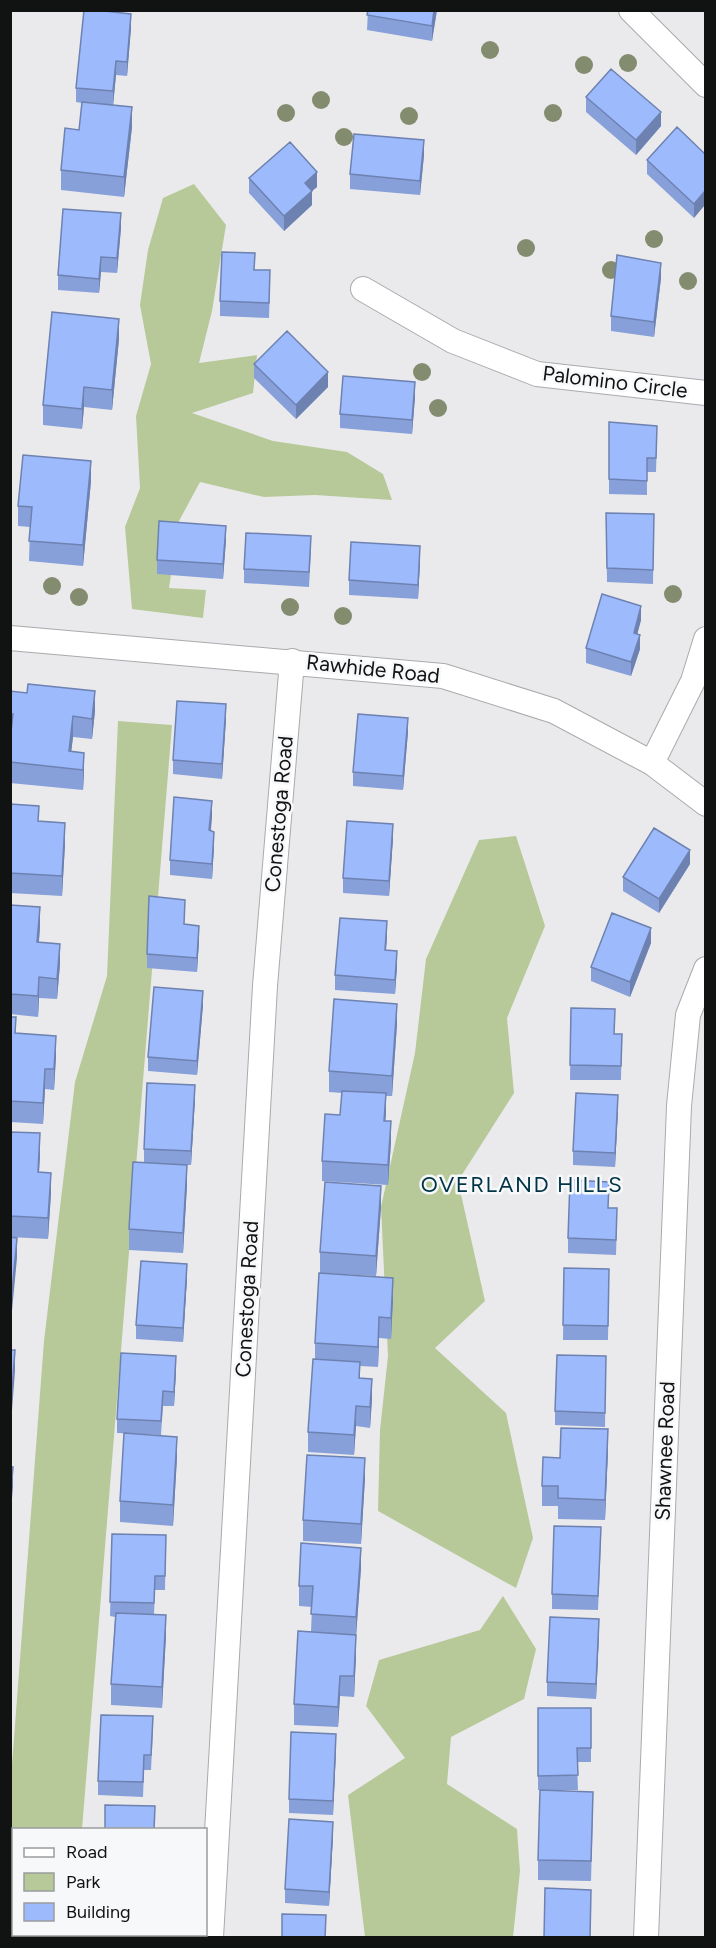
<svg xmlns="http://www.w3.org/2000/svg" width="716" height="1948" viewBox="0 0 716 1948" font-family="Figtree,sans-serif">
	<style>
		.green { fill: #b7c999 }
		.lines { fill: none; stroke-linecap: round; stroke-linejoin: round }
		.minor-casing { stroke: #a9aaac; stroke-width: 26 }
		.minor { stroke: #fff; stroke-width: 24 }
		.tree { fill: #848c6f }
		.wall { fill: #87a0da }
		.shaded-wall { fill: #6e82b1 }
		.building { fill: #9dbafd; stroke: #6e82b1; stroke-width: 1.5 }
		.labels { text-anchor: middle; stroke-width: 5; stroke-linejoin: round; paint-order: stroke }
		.street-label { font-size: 21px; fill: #111212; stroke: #f7f8fa }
		.neighbourhood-label { font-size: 22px; letter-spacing: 1.5px; fill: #003345; stroke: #f7f8fa }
	</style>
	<rect width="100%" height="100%" fill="#eaeaec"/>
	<path class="green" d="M 194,184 L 226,225 L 212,311 L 199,363 L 257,355 L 253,393 L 192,413 L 273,441 L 347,452 L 383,474 L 392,500 L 315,495 L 264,497 L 200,482 L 179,521 L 169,588 L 206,590 L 203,618 L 132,609 L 125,527 L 140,488 L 136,416 L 151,364 L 140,305 L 148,250 L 163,198 Z
		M 118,721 L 172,725 L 82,1829 L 14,1830 L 14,1934 L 74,1935 L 74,1937 L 11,1938 L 11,1778 L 44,1341 L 75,1082 L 107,976 Z
		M 516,836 L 545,926 L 507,1018 L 514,1093 L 458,1181 L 485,1301 L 435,1348 L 506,1413 L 533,1538 L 516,1588 L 378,1511 L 380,1430 L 388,1356 L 381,1207 L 415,1053 L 426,959 L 479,840 Z
		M 503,1596 L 536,1649 L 524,1699 L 451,1737 L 447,1784 L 517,1829 L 520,1871 L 513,1937 L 365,1937 L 348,1795 L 405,1758 L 366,1706 L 379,1660 L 480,1630 Z"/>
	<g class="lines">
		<defs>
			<path id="minor" d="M 631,10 L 706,85
				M 363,289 L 453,341 L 537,374 L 706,393
				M 10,638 L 443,676 L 554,711 L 652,763 L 706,804
				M 652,763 L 693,681 L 706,639
				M 211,1938 L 265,986 L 292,661
				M 646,1938 L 679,1106 L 688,1015 L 706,969"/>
		</defs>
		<use href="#minor" class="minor-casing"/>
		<use href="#minor" class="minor"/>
	</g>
	<g class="tree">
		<circle cx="490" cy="50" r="9"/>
		<circle cx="628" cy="63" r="9"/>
		<circle cx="584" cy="65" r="9"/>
		<circle cx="321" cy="100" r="9"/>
		<circle cx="286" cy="113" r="9"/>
		<circle cx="553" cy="113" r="9"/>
		<circle cx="409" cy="116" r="9"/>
		<circle cx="344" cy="137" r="9"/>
		<circle cx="654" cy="239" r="9"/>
		<circle cx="526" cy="248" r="9"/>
		<circle cx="611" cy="270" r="9"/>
		<circle cx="688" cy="281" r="9"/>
		<circle cx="422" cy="372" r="9"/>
		<circle cx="438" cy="408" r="9"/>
		<circle cx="52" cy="586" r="9"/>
		<circle cx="673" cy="594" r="9"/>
		<circle cx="79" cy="597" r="9"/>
		<circle cx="290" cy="607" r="9"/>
		<circle cx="343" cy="616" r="9"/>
	</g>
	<path class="wall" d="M 79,10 L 113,10 L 113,12 L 131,28 L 127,76 L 116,75 L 113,105 L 132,127 L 124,197 L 61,190 L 61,170 L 79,130 L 82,103 L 76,102 L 76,88 L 84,12 Z
		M 368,10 L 437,10 L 432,41 L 367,30 Z
		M 586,97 L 661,126 L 636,155 L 586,112 Z
		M 705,154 L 694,218 L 647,174 L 647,160 Z
		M 424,155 L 420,195 L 350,189 L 350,174 Z
		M 249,178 L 317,187 L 312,191 L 312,205 L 284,231 L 249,193 Z
		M 121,228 L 117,273 L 101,272 L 99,293 L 58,290 L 58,275 Z
		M 255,270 L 270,285 L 269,318 L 220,316 L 220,301 Z
		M 661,278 L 654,337 L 611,331 L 611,316 Z
		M 119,339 L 112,410 L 84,407 L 82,429 L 43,425 L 43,405 Z
		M 254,364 L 328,387 L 296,419 L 254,378 Z
		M 415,397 L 412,434 L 340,428 L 340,414 Z
		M 609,422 L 657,440 L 656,472 L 647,472 L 647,495 L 609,494 Z
		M 91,481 L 83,566 L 29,561 L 30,527 L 18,526 L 18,506 Z
		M 606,513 L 654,514 L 653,584 L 607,582 Z
		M 226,540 L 223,579 L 157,574 L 157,560 Z
		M 311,551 L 309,587 L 244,583 L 244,569 Z
		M 420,561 L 418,599 L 349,595 L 349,580 Z
		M 641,620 L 637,634 L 640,649 L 631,676 L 586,663 L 586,648 Z
		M 10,691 L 95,711 L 92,739 L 73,737 L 71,751 L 84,753 L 84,773 L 83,790 L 10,783 Z
		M 226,719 L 222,779 L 173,774 L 173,760 Z
		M 408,732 L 403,790 L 353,786 L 353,772 Z
		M 10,804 L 39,822 L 65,844 L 62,896 L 10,893 Z
		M 212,816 L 211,831 L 214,846 L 212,879 L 170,875 L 170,860 Z
		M 393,838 L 389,896 L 343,893 L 343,878 Z
		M 690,864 L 659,913 L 623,891 L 623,877 Z
		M 10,905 L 40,927 L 39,942 L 60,964 L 57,999 L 39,998 L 38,1017 L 10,1014 Z
		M 387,936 L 386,950 L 397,966 L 395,994 L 335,990 L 335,975 Z
		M 199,940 L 197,972 L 147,968 L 147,954 Z
		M 651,943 L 630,997 L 591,981 L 591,967 Z
		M 203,1005 L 197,1075 L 148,1071 L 148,1057 Z
		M 571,1008 L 615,1034 L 622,1034 L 621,1080 L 570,1080 Z
		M 10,1017 L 16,1033 L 56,1056 L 54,1090 L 45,1089 L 43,1124 L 10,1122 Z
		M 397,1024 L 392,1096 L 386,1096 L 385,1121 L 391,1142 L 388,1185 L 322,1181 L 322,1161 L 340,1115 L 342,1093 L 329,1092 L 329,1071 Z
		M 195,1099 L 191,1165 L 187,1165 L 187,1185 L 183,1253 L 129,1250 L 129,1229 L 144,1162 L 144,1149 Z
		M 618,1109 L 615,1167 L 573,1165 L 573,1151 Z
		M 10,1132 L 40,1154 L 39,1172 L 51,1193 L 48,1239 L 10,1237 Z
		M 381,1207 L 376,1276 L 320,1273 L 320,1252 Z
		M 608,1208 L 617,1223 L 616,1255 L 568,1253 L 568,1238 Z
		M 564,1268 L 609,1269 L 608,1340 L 563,1340 Z
		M 187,1278 L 183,1342 L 136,1339 L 136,1325 Z
		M 393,1298 L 391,1339 L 379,1338 L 378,1367 L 360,1366 L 360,1378 L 372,1399 L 370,1428 L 356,1426 L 354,1455 L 308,1452 L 308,1432 L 315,1359 L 315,1343 Z
		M 606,1356 L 605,1427 L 555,1425 L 555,1411 Z
		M 176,1370 L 174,1406 L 163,1406 L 161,1435 L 117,1433 L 117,1419 Z
		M 608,1450 L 605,1520 L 558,1519 L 558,1506 L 542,1506 L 542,1486 L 560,1458 Z
		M 177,1457 L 173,1526 L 120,1522 L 120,1501 Z
		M 365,1478 L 361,1544 L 303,1541 L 303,1520 Z
		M 112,1534 L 166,1535 L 165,1590 L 155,1590 L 154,1614 L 166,1635 L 162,1708 L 111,1705 L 111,1684 L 115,1617 L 110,1616 Z
		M 601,1542 L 598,1610 L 552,1609 L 552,1594 Z
		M 361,1568 L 356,1635 L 356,1655 L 354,1697 L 340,1696 L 338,1727 L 294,1725 L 294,1704 L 311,1632 L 312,1607 L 299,1606 L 299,1586 Z
		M 599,1633 L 596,1699 L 547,1696 L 547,1682 Z
		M 538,1708 L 591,1708 L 591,1762 L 577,1762 L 578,1790 L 538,1790 Z
		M 153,1731 L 151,1770 L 144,1770 L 143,1797 L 98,1795 L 98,1781 Z
		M 336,1749 L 333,1815 L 289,1813 L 289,1799 Z
		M 593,1813 L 591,1881 L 538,1880 L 538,1860 Z
		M 333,1836 L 329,1906 L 285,1903 L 285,1889 Z"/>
	<path class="shaded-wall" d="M 434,10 L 437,10 L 432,41 L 432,26 Z
		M 131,14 L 131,28 L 127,76 L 127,62 Z
		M 116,61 L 116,75 L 113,106 L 113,91 Z
		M 132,107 L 132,127 L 124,197 L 124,177 Z
		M 661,112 L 661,126 L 636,155 L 636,140 Z
		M 424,140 L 424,155 L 420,195 L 420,181 Z
		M 317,172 L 317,187 L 312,191 L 312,205 L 284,231 L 284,216 L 305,183 Z
		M 705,191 L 705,205 L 694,218 L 694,204 Z
		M 121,213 L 121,228 L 117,273 L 117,258 Z
		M 101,257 L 101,272 L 99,293 L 99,279 Z
		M 661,263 L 661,278 L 654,337 L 654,322 Z
		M 119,319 L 119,339 L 112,410 L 112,390 Z
		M 328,372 L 328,387 L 296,419 L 296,405 Z
		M 415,382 L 415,397 L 412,434 L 412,420 Z
		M 84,387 L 84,407 L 82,429 L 82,409 Z
		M 91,461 L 91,481 L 83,566 L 83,545 Z
		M 226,526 L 226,540 L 223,579 L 223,564 Z
		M 420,546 L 420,561 L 418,599 L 418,585 Z
		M 641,606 L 641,620 L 634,647 L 634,633 Z
		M 640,635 L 640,649 L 631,676 L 631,662 Z
		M 95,691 L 95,711 L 92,739 L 92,719 Z
		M 226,704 L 226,719 L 222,779 L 222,764 Z
		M 73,716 L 73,737 L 69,771 L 69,751 Z
		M 408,718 L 408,732 L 403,790 L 403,776 Z
		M 84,753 L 84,773 L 83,790 L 83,770 Z
		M 212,801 L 212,816 L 209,845 L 209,830 Z
		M 65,823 L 65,844 L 62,896 L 62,876 Z
		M 393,824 L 393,838 L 389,896 L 389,881 Z
		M 214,832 L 214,846 L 212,879 L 212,864 Z
		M 690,850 L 690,864 L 659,913 L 659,899 Z
		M 40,907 L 40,927 L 37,962 L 37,942 Z
		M 387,921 L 387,936 L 385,965 L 385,950 Z
		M 199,926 L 199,940 L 197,972 L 197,958 Z
		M 651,928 L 651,943 L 630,997 L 630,982 Z
		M 60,944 L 60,964 L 57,999 L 57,979 Z
		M 397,951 L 397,966 L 395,994 L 395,980 Z
		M 39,977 L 39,998 L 38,1017 L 38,996 Z
		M 203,991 L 203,1005 L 197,1075 L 197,1061 Z
		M 397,1004 L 397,1024 L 392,1096 L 392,1076 Z
		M 56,1036 L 56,1056 L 54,1090 L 54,1069 Z
		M 45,1069 L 45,1089 L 43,1124 L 43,1103 Z
		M 195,1085 L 195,1099 L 191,1165 L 191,1151 Z
		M 386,1093 L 386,1114 L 384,1142 L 384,1121 Z
		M 618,1095 L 618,1109 L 615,1167 L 615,1153 Z
		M 391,1121 L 391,1142 L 388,1185 L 388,1165 Z
		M 40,1133 L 40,1154 L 38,1193 L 38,1172 Z
		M 187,1165 L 187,1185 L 183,1253 L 183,1233 Z
		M 51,1173 L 51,1193 L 48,1239 L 48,1218 Z
		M 381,1186 L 381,1207 L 376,1276 L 376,1256 Z
		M 17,1238 L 17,1258 L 10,1332 L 10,1312 Z
		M 187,1264 L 187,1278 L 183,1342 L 183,1328 Z
		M 393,1278 L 393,1298 L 391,1339 L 391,1318 Z
		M 379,1317 L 379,1338 L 378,1367 L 378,1347 Z
		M 15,1350 L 15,1371 L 10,1437 L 10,1416 Z
		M 176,1356 L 176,1370 L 174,1406 L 174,1392 Z
		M 372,1379 L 372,1399 L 370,1428 L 370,1407 Z
		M 356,1406 L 356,1426 L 354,1455 L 354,1435 Z
		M 608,1429 L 608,1450 L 605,1520 L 605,1500 Z
		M 177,1437 L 177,1457 L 173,1526 L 173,1505 Z
		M 365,1458 L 365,1478 L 361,1544 L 361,1524 Z
		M 13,1467 L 13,1487 L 10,1521 L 10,1501 Z
		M 361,1548 L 361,1568 L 356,1637 L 356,1617 Z
		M 166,1615 L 166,1635 L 162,1708 L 162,1687 Z
		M 599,1619 L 599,1633 L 596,1699 L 596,1684 Z
		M 356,1635 L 356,1655 L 354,1697 L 354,1676 Z
		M 340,1676 L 340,1696 L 338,1727 L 338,1707 Z
		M 336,1734 L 336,1749 L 333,1815 L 333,1801 Z
		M 333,1822 L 333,1836 L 329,1906 L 329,1892 Z"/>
	<path class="building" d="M 84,10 L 95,10 L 131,14 L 127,62 L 116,61 L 113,91 L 76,88 Z
		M 368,10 L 434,10 L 432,26 L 367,15 Z
		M 611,69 L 661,112 L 636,140 L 586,97 Z
		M 82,102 L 132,107 L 124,177 L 61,170 L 65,128 L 79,130 Z
		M 677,127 L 705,154 L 705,191 L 694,204 L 647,160 Z
		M 354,134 L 424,140 L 420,181 L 350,174 Z
		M 290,142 L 317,172 L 305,183 L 312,191 L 284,216 L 249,178 Z
		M 63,209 L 121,213 L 117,258 L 101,257 L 99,279 L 58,275 Z
		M 222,252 L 255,253 L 254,270 L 270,270 L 269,303 L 220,301 Z
		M 617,255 L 661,263 L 654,322 L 611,316 Z
		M 52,312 L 119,319 L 112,390 L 84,387 L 82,409 L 43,405 Z
		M 287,331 L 328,372 L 296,405 L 254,364 Z
		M 343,376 L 415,382 L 412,420 L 340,414 Z
		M 609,422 L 657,426 L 656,458 L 647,458 L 647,481 L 609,479 Z
		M 23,455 L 91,461 L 83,545 L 29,541 L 32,507 L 18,506 Z
		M 606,513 L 654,514 L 653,570 L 607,568 Z
		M 159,521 L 226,526 L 223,564 L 157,560 Z
		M 246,533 L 311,536 L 309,572 L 244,569 Z
		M 351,542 L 420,546 L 418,585 L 349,580 Z
		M 602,594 L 641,606 L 634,633 L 640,635 L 631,662 L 586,648 Z
		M 28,684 L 95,691 L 92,719 L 73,716 L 69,751 L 84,753 L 83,770 L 10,762 L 10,740 L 13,714 L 10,714 L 10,691 L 27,693 Z
		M 177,701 L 226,704 L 222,764 L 173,760 Z
		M 358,714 L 408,718 L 403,776 L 353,772 Z
		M 174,797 L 212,801 L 209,830 L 214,832 L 212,864 L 170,860 Z
		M 10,804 L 39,806 L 38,821 L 65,823 L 62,876 L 10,873 Z
		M 347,821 L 393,824 L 389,881 L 343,878 Z
		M 654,828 L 690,850 L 659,899 L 623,877 Z
		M 149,896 L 185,900 L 184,924 L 199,926 L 197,958 L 147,954 Z
		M 10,905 L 40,907 L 37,942 L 60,944 L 57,979 L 39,977 L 38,996 L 10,994 Z
		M 612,913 L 651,928 L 630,982 L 591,967 Z
		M 340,918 L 387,921 L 385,950 L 397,951 L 395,980 L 335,975 Z
		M 154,987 L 203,991 L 197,1061 L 148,1057 Z
		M 334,999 L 397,1004 L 392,1076 L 329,1071 Z
		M 571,1008 L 615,1009 L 614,1034 L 622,1034 L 621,1066 L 570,1065 Z
		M 10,1017 L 16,1017 L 15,1033 L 56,1036 L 54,1069 L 45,1069 L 43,1103 L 10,1101 Z
		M 147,1083 L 195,1085 L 191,1151 L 144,1149 Z
		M 342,1091 L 386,1093 L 384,1121 L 391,1121 L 388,1165 L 322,1161 L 325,1114 L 340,1115 Z
		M 576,1093 L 618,1095 L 615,1153 L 573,1151 Z
		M 10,1132 L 40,1133 L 38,1172 L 51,1173 L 48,1218 L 10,1216 Z
		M 133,1162 L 187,1165 L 183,1233 L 129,1229 Z
		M 570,1180 L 609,1182 L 608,1208 L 617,1208 L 616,1240 L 568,1238 Z
		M 325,1182 L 381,1186 L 376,1256 L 320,1252 Z
		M 10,1237 L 17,1238 L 10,1312 Z
		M 141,1261 L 187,1264 L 183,1328 L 136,1325 Z
		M 564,1268 L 609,1269 L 608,1326 L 563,1325 Z
		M 319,1273 L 393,1278 L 391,1318 L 379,1317 L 378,1347 L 315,1343 Z
		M 10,1350 L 15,1350 L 10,1416 Z
		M 121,1353 L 176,1356 L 174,1392 L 163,1391 L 161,1421 L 117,1419 Z
		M 557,1355 L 606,1356 L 605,1413 L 555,1411 Z
		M 313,1359 L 360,1362 L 359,1378 L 372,1379 L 370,1407 L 356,1406 L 354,1435 L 308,1432 Z
		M 561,1428 L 608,1429 L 605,1500 L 558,1498 L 558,1486 L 542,1486 L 543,1457 L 560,1458 Z
		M 124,1433 L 177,1437 L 173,1505 L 120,1501 Z
		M 307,1455 L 365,1458 L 361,1524 L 303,1520 Z
		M 10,1466 L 13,1467 L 10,1501 Z
		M 554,1526 L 601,1527 L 598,1596 L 552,1594 Z
		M 112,1534 L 166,1535 L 165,1576 L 155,1576 L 154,1603 L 110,1602 Z
		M 301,1543 L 361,1548 L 356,1617 L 311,1614 L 313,1586 L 299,1586 Z
		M 116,1613 L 166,1615 L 162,1687 L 111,1684 Z
		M 550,1617 L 599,1619 L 596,1684 L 547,1682 Z
		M 298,1631 L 356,1635 L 354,1676 L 340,1676 L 338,1707 L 294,1704 Z
		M 538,1708 L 591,1708 L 591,1748 L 577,1748 L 578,1775 L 538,1776 Z
		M 101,1715 L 153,1716 L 151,1755 L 144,1755 L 143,1782 L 98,1781 Z
		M 291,1732 L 336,1734 L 333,1801 L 289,1799 Z
		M 540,1790 L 593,1792 L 591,1861 L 538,1860 Z
		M 105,1805 L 155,1806 L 154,1830 L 105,1830 Z
		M 289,1819 L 333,1822 L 329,1892 L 285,1889 Z
		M 545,1888 L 591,1890 L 590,1938 L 544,1938 Z
		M 282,1914 L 326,1915 L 325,1938 L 282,1938 Z
		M 97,1935 L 147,1935 L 147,1938 L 97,1938 Z"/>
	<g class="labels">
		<g class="street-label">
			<text transform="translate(615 382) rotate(7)" y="7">Palomino Circle</text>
			<text transform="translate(373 669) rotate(6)" y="7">Rawhide Road</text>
			<text transform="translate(279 814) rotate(-85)" y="7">Conestoga Road</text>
			<text transform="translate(247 1299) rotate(-87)" y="7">Conestoga Road</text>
			<text transform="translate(665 1451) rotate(-88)" y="7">Shawnee Road</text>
		</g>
		<g class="neighbourhood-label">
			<text x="522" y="1192">OVERLAND HILLS</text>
		</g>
	</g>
	<rect width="716" height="1948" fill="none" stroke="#111212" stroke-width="24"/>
	<rect x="12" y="1828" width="195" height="108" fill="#f7f8fa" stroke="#9b9c9d" stroke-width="1.5"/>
	<rect x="24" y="1848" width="30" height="9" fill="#ffffff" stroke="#9b9c9d" stroke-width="1.5"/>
	<text x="66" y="1858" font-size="18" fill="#111212">Road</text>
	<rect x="24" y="1873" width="30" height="18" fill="#b7c999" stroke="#9b9c9d" stroke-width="1.5"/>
	<text x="66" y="1888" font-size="18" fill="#111212">Park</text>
	<rect x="24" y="1903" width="30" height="18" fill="#9dbafd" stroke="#9b9c9d" stroke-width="1.5"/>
	<text x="66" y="1918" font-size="18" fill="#111212">Building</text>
</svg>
